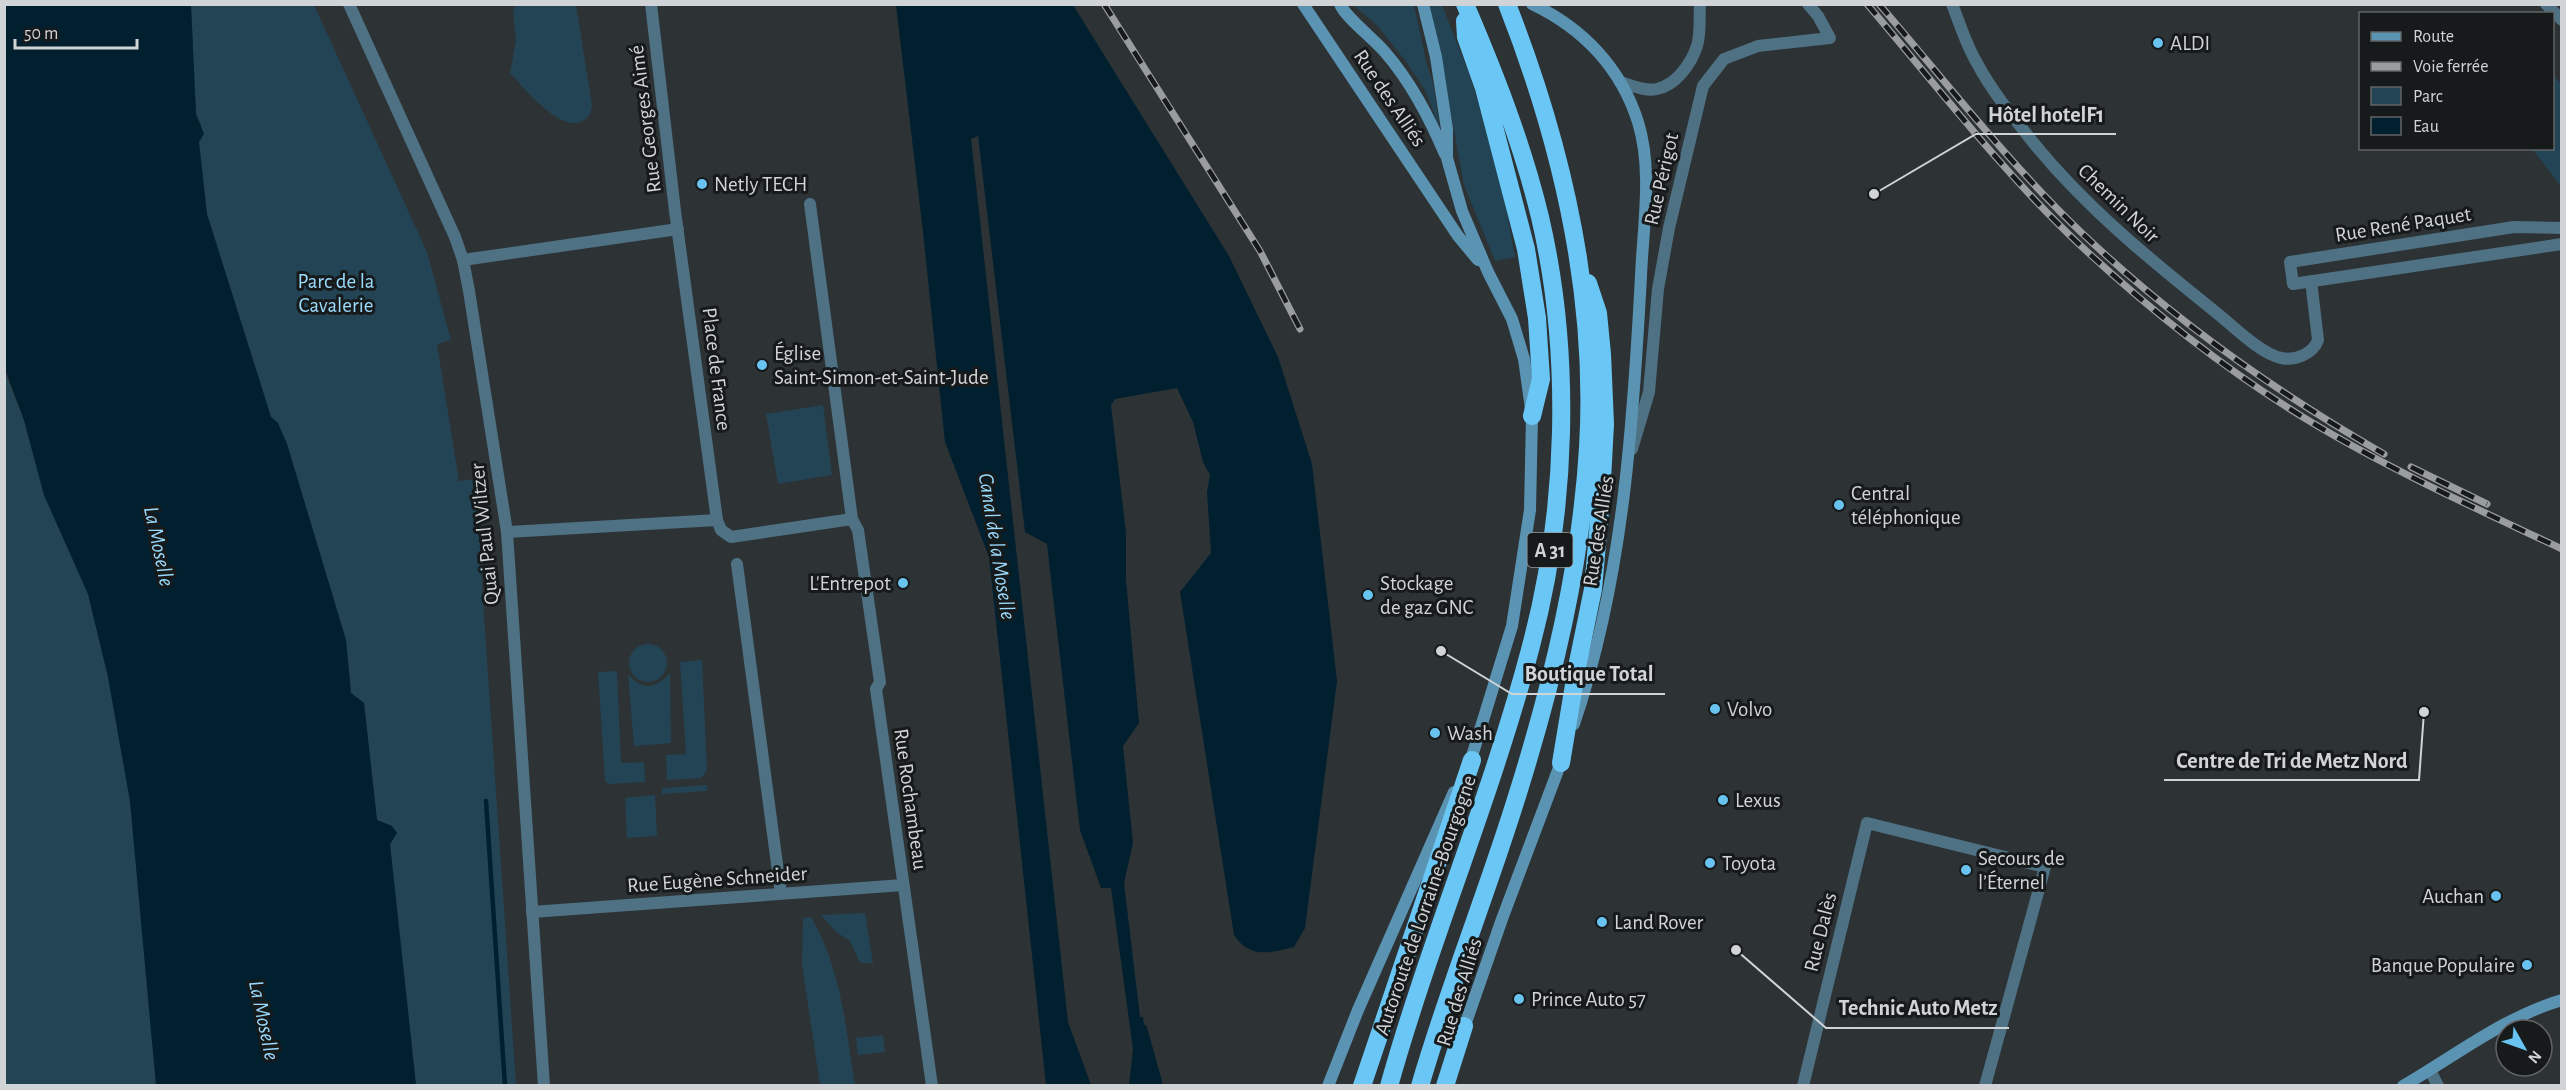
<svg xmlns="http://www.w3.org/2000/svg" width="2566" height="1090" viewBox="0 0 2566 1090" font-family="'Alegreya Sans',sans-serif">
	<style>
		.green { fill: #234455 }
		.water { fill: #002030 }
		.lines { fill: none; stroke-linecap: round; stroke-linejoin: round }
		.stream { stroke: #002030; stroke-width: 4.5 }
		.minor { stroke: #4e7183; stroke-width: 12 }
		.tertiary { stroke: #4e7183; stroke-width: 12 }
		.secondary { stroke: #5a94b2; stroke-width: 12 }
		.motorway { stroke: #6ac7f5; stroke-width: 18 }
		.rail-casing { stroke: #999d9f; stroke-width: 7 }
		.rail { stroke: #171a1b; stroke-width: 4.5; stroke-dasharray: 14; stroke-linecap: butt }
		.poi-dot { fill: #69c3f1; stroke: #171a1b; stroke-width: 2 }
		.labels { text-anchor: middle; stroke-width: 6; stroke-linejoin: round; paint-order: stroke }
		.shield { fill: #171a1b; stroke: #999c9e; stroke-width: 1.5 }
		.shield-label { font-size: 20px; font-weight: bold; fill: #d1d4d6 }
		.poi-label { font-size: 21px; fill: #d1d4d6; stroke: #171a1b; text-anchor: start }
		.street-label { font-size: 21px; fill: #d1d4d6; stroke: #171a1b }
		.park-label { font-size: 21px; fill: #9adafc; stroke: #171a1b }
		.water-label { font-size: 22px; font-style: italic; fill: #99d9fc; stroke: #171a1b }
		.leader { fill: none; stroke: #d1d4d6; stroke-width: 2 }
		.callout-dot { fill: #d1d4d6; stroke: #171a1b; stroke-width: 2 }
		.callout-label { font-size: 22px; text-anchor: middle; font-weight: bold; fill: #d1d4d6; stroke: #171a1b; stroke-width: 6; stroke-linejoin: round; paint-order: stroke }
	</style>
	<rect width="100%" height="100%" fill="#2d3235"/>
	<path class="green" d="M 516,4 L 576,5 L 592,105 C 591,115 589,118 580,122 C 559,131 523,87 510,73 L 516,40 L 513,12 Z
		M 191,5 L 314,5 L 427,252 L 451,340 L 437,344 L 459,481 L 475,479 L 481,533 L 482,586 L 516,1085 L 416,1085 L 390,844 L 397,833 L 392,826 L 377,820 L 364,703 L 351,693 L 346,640 L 287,444 L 278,423 L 271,417 L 207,214 L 199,142 L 201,124 L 196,114 Z
		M 1353,5 L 1414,5 L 1426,61 L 1433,83 L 1440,129 L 1425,90 L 1405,60 L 1376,24 Z
		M 1428,5 L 1442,5 L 1470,76 L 1499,168 L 1515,257 L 1495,261 L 1464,185 L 1436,32 Z
		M 2553,76 L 2561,83 L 2561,186 L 2532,149 L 2552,148 Z
		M 4,370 L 24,420 L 44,495 L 88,594 L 108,677 L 130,801 L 156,1085 L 5,1085 Z
		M 823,405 L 832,475 L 778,484 L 766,414 Z
		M629 663a19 19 0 1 1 38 0a19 19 0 1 1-38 0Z
		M 702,660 L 707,770 L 701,778 L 667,780 L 666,755 L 686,754 L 680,662 Z
		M 617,671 L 621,763 L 644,762 L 645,782 L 609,784 L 605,781 L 598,672 Z
		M 670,673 L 671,743 L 634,746 L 628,674 C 642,691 656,689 670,673 Z
		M 707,785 L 707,791 L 662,794 L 662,788 Z
		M 655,795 L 657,836 L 627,838 L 625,798 Z
		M 865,913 L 873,963 L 860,963 L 850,941 L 835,931 L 821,915 Z
		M 811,917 C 841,967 846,1029 855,1085 L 820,1085 L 802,964 L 803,918 Z
		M 883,1035 L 885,1052 L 858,1055 L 856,1038 Z"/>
	<path class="water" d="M 5,4 L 191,5 L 196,114 L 204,134 L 199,142 L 207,214 L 271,417 L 278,423 L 287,444 L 346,640 L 351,693 L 364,703 L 377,820 L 392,826 L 397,833 L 390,844 L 416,1085 L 156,1085 L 130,801 L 108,677 L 88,594 L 44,495 L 24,420 L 5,369 Z
		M 896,5 L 1073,5 L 1229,256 L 1278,357 L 1312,464 L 1337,681 L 1305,928 L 1294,947 C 1270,953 1250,959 1234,935 L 1180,592 L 1211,553 L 1207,492 L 1210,475 L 1203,462 L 1193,422 L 1177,388 L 1115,399 L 1111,405 L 1126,533 L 1126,580 L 1139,723 L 1123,746 L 1133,843 L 1124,883 L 1140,1017 L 1143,1017 L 1144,1024 L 1147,1027 L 1163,1085 L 1129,1085 L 1133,1049 L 1111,888 L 1101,888 L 1080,830 L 1047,544 L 1025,532 L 978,136 L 971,139 L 1068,1022 L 1091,1085 L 1046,1085 L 989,557 L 945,442 L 923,232 Z"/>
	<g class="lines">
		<path class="stream" d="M 486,801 L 505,1086"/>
		<path class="minor" d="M 651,4 L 675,211 L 717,520 L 721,530 L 731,537 L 852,519
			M 1952,4 C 1960,24 1966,45 1977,63 C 1991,90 2013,117 2032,141 C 2086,208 2152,261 2218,314 C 2234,327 2261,354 2281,358 C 2295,361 2313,354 2318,340 L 2311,281
			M 2546,4 L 2562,20
			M 1620,82 C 1631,85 1645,92 1657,89 C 1676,85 1691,64 1697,46 C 1701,33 1699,18 1700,4
			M 810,204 L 852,519 L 858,530 L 880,682 L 876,689 L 932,1086
			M 2562,228 L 2514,227 L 2290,262 L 2293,284 L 2562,244
			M 463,260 L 678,229
			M 1632,449 L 1649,392 L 1658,289 L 1669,228 L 1703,86 L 1724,59 L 1758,46 L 1830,38 L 1818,16 L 1808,4
			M 507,532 L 717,520
			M 737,564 L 781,894
			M 532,912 L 903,885
			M 2430,1070 L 2438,1086
			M 1803,1086 L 1867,823 L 2045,867 L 1985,1086"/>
		<path class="tertiary" d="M 349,4 L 455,237 L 463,260 L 469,291 L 507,532 L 544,1086"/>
		<path class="secondary" d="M 1303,4 L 1458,236 L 1478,260
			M 1340,4 C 1345,17 1374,39 1384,51 C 1411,82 1429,117 1445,154
			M 1423,4 L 1436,57 L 1447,129 L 1447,158 L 1462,211 L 1488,272 L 1512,319 L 1524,359 L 1532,416 L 1530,510 L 1512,626 L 1469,766
			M 1532,4 C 1583,28 1621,68 1638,122 C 1653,170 1643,226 1641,276 C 1633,427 1623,579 1574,724
			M 1463,1031 L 1502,919 L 1563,757
			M 1328,1086 L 1358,1010 L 1454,792
			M 2403,1086 C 2455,1056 2504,1017 2562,1000"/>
		<path class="motorway" d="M 1465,21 L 1466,37 L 1484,88 L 1526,249 L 1537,318 L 1541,379 L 1532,416
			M 1561,763 L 1577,667 L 1593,589 L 1601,499 L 1605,424 L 1602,354 L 1598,313 L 1588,283
			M 1362,1086 L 1472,760
			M 1389,1086 C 1431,937 1492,795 1531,646 C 1567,511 1572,354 1540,217 C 1522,143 1495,74 1465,4
			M 1420,1086 C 1449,986 1488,891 1518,793 C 1553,681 1581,565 1588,448 C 1597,297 1562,144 1507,4
			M 1445,1086 L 1464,1026"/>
		<defs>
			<path id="rail" d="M 1104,4 L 1260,251 L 1300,329
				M 1867,4 C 1937,86 2003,173 2081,246 C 2151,311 2228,372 2311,422 C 2391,470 2477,509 2562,549
				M 1879,4 C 1946,82 2010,165 2084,235 C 2175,321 2276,392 2384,454
				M 2411,467 L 2487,504"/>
		</defs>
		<use href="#rail" class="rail-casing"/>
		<use href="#rail" class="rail"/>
	</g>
	<g class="poi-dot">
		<circle cx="2158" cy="43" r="6"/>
		<circle cx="702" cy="184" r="6"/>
		<circle cx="762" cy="365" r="6"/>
		<circle cx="1839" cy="505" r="6"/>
		<circle cx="903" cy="583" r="6"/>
		<circle cx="1368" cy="595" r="6"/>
		<circle cx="1715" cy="709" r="6"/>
		<circle cx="1435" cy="733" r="6"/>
		<circle cx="1723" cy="800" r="6"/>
		<circle cx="1710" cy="863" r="6"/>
		<circle cx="1966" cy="870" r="6"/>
		<circle cx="2496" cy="896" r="6"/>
		<circle cx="1602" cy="922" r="6"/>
		<circle cx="2527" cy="965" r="6"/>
		<circle cx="1519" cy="999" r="6"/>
	</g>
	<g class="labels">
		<rect class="shield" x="1527.5" y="533" width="45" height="34" rx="4.5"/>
		<g class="shield-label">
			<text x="1550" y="557">A 31</text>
		</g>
		<g class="poi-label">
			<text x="2170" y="50">ALDI</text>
			<text x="714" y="191">Netly TECH</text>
			<text x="774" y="360">Église<tspan x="774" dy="24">Saint-Simon-et-Saint-Jude</tspan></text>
			<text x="1851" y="500">Central<tspan x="1851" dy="24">téléphonique</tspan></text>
			<text x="891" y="590" text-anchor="end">L'Entrepot</text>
			<text x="1380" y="590">Stockage<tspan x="1380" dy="24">de gaz GNC</tspan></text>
			<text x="1727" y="716">Volvo</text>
			<text x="1447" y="740">Wash</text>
			<text x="1735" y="807">Lexus</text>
			<text x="1978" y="865">Secours de<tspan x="1978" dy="24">l’Éternel</tspan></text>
			<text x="1722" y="870">Toyota</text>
			<text x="2484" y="903" text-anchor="end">Auchan</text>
			<text x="1614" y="929">Land Rover</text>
			<text x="2515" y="972" text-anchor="end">Banque Populaire</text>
			<text x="1531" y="1006">Prince Auto 57</text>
		</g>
		<g class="street-label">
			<text transform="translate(1390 98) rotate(56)" y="7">Rue des Alliés</text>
			<text transform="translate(645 119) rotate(-97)" y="7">Rue Georges Aimé</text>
			<text transform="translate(1661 179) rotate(-77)" y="7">Rue Périgot</text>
			<text transform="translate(2119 203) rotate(44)" y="7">Chemin Noir</text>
			<text transform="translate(2403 224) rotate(-9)" y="7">Rue René Paquet</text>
			<text transform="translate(717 369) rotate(83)" y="7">Place de France</text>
			<text transform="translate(1598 531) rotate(-81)" y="7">Rue des Alliés</text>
			<text transform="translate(484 534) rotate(-96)" y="7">Quai Paul Wiltzer</text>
			<text transform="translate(911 799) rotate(82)" y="7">Rue Rochambeau</text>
			<text transform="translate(717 879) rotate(-4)" y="7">Rue Eugène Schneider</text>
			<text transform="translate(1425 905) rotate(-71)" y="7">Autoroute de Lorraine-Bourgogne</text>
			<text transform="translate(1820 932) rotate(-76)" y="7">Rue Dalès</text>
			<text transform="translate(1459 992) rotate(-73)" y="7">Rue des Alliés</text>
		</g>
		<g class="park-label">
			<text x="336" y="288">Parc de la<tspan x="336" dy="24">Cavalerie</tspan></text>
		</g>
		<g class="water-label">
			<text transform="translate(160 546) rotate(78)" y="8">La Moselle</text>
			<text transform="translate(998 546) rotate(81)" y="8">Canal de la Moselle</text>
			<text transform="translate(265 1020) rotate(78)" y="8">La Moselle</text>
		</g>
	</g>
	<path class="leader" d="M1874 194L1976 134H2116M1441 651L1512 694H1665M2424 712L2419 780H2164M1736 950L1826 1028H2009"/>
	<g class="callout-dot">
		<circle cx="1874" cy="194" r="6"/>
		<circle cx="1441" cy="651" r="6"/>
		<circle cx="2424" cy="712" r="6"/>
		<circle cx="1736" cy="950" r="6"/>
	</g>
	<g class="callout-label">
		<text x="2046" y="122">Hôtel hotelF1</text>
		<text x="1589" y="681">Boutique Total</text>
		<text x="2292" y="768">Centre de Tri de Metz Nord</text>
		<text x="1918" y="1015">Technic Auto Metz</text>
	</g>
	<rect width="2566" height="1090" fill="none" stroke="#d1d4d6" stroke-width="12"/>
	<rect x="2359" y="12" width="195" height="138" fill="#171a1b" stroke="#616466" stroke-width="1.5"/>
	<rect x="2371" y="32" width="30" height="9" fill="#5a94b2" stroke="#616466" stroke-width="1.5"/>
	<text x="2413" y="42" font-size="18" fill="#d1d4d6">Route</text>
	<rect x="2371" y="62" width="30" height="9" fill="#999d9f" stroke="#616466" stroke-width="1.5"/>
	<text x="2413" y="72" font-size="18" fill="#d1d4d6">Voie ferrée</text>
	<rect x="2371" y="87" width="30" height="18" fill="#234455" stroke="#616466" stroke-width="1.5"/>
	<text x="2413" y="102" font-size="18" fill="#d1d4d6">Parc</text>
	<rect x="2371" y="117" width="30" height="18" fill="#002030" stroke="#616466" stroke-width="1.5"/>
	<text x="2413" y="132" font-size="18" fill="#d1d4d6">Eau</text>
	<g transform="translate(2524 1048) rotate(130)"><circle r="28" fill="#171a1b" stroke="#616466" stroke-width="1.5"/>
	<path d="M0-4.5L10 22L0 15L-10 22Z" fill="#69c3f1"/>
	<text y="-9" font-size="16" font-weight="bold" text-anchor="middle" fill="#d1d4d6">N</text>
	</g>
	<path d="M15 39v9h122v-9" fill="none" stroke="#d1d4d6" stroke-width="3"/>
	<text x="24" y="39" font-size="18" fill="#d1d4d6" stroke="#171a1b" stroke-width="4.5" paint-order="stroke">50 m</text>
</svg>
